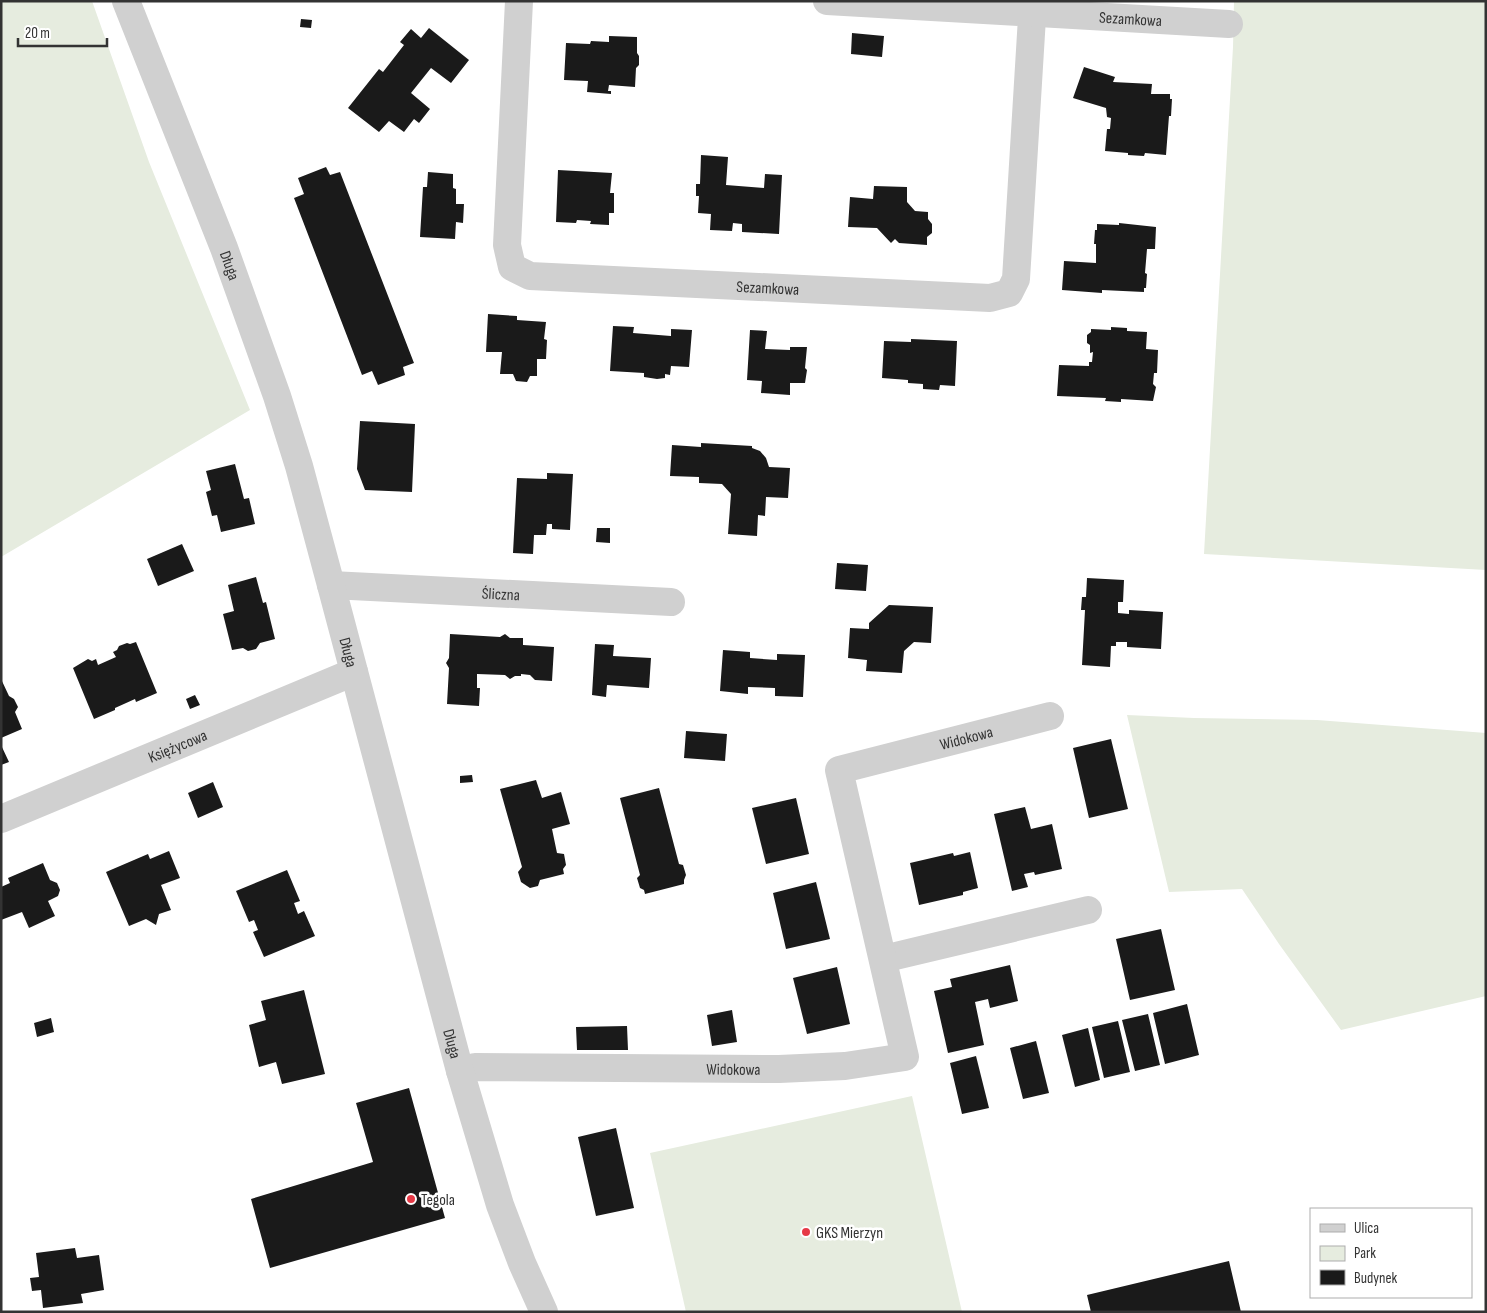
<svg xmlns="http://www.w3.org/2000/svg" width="1487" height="1313" viewBox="0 0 1487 1313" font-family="'Sofia Sans Condensed',sans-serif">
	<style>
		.green { fill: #e6ecdf }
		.building { fill: #1a1a1a }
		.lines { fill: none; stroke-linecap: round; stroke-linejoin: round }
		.minor { stroke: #d0d0d0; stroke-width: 28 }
		.tertiary { stroke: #d0d0d0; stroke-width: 28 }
		.poi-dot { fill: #e63946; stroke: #fff; stroke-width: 2 }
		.labels { text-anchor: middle; stroke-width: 5; stroke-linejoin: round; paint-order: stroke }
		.street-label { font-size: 16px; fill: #333; stroke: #fff }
		.poi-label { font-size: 16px; fill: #333; stroke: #fff; text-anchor: start }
	</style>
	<rect width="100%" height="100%" fill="#fff"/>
	<path class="green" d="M 1,1 L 92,1 L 149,162 L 250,410 L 1,557 Z
		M 1234,1 L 1486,1 L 1486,570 L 1204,554 L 1233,47 Z
		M 1127,715 L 1194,718 L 1317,720 L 1486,733 L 1486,996 L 1341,1030 L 1279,944 L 1242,889 L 1169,892 Z
		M 912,1096 L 962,1312 L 686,1312 L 650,1153 Z"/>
	<path class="building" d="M 301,19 L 312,20 L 311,28 L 300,27 Z
		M 429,28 L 469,60 L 451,83 L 431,68 L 411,93 L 430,109 L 419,123 L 414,119 L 404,132 L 389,121 L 379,132 L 348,108 L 379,69 L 383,72 L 404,45 L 400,42 L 411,29 L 421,38 Z
		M 852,33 L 884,36 L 882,57 L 851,54 Z
		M 609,36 L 637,37 L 637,53 L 639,56 L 639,65 L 636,68 L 635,87 L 609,85 L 608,91 L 611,91 L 611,94 L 587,92 L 588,81 L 564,80 L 566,43 L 590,44 L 591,41 L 609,42 Z
		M 1084,67 L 1115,77 L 1113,82 L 1152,84 L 1151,94 L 1170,94 L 1170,99 L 1172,99 L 1171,116 L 1169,116 L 1166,155 L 1145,153 L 1144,156 L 1128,155 L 1128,153 L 1105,151 L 1107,129 L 1110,129 L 1111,118 L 1107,117 L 1106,108 L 1073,98 Z
		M 701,155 L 728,157 L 726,185 L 764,188 L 765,174 L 782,175 L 779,234 L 742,232 L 742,224 L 733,223 L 732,231 L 710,230 L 711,214 L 698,213 L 699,196 L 696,196 L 696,184 L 700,184 Z
		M 326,167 L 330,175 L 340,172 L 414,363 L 403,367 L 405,375 L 378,385 L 372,371 L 362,375 L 294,198 L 304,194 L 298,178 Z
		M 558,170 L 612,173 L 610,193 L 614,193 L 614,213 L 609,213 L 609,225 L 590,224 L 591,221 L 577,220 L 576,223 L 556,222 Z
		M 428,172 L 453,174 L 453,188 L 456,189 L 456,204 L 464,204 L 463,223 L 456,222 L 455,239 L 420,237 L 423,187 L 427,187 Z
		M 874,186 L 907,187 L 907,202 L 915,211 L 928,212 L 928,219 L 932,224 L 932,233 L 927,237 L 927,245 L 899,243 L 895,239 L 891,243 L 877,228 L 848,227 L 850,197 L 873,199 Z
		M 1119,223 L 1156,227 L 1155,249 L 1147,249 L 1145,273 L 1147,274 L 1146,288 L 1144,288 L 1144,292 L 1102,290 L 1102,293 L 1062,290 L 1064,261 L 1096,263 L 1096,244 L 1094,244 L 1095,230 L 1097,230 L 1097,224 L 1119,225 Z
		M 488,314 L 517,316 L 517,320 L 546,322 L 544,339 L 547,340 L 546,359 L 537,359 L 537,376 L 530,376 L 527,382 L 516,381 L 513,374 L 500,374 L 502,352 L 486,352 Z
		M 613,326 L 634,327 L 633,333 L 671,336 L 671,329 L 692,330 L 689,367 L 671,366 L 670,375 L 665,374 L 665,378 L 657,379 L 644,377 L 644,373 L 610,371 Z
		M 1111,327 L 1127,328 L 1127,331 L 1147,332 L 1146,349 L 1158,350 L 1157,373 L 1154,373 L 1153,384 L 1156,387 L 1153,401 L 1121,399 L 1121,402 L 1105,401 L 1106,398 L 1057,396 L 1059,365 L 1089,366 L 1089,362 L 1092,362 L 1093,352 L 1090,353 L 1090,345 L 1087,343 L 1087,335 L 1091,332 L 1091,329 L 1111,330 Z
		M 750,330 L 767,331 L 765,349 L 790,350 L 790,347 L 807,347 L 805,368 L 807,370 L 805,383 L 790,383 L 790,395 L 761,393 L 762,381 L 747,380 Z
		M 911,339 L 957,341 L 955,386 L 940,385 L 939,390 L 923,389 L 923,384 L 908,383 L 908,380 L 882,378 L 884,341 L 911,342 Z
		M 360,421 L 415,424 L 412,492 L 365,490 L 357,469 Z
		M 701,443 L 752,446 L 752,448 L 760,451 L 766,458 L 769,467 L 790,468 L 788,498 L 766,497 L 765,516 L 758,515 L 757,536 L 728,534 L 731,494 L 722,484 L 699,483 L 699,477 L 670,476 L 672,445 L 701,447 Z
		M 235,464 L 244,499 L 249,498 L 255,524 L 221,532 L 217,515 L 212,516 L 206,492 L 211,490 L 206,471 Z
		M 547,473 L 573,474 L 570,530 L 552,529 L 552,524 L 547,524 L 546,535 L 534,535 L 533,554 L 513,553 L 517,478 L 547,479 Z
		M 597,528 L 610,528 L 610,543 L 596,542 Z
		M 182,544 L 194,571 L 158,586 L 147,559 Z
		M 837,563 L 868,565 L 866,591 L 835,589 Z
		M 256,577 L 263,603 L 266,602 L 275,639 L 260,643 L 256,649 L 248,651 L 243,648 L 232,650 L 223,614 L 234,611 L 228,585 Z
		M 1087,578 L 1124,580 L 1123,602 L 1118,602 L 1118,613 L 1129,614 L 1129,610 L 1163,612 L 1161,649 L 1127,647 L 1127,642 L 1116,642 L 1116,646 L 1111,646 L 1110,667 L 1082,665 L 1085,610 L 1081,610 L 1082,597 L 1086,597 Z
		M 889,605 L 933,607 L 931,643 L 914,642 L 904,651 L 902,673 L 866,671 L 867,660 L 848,658 L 850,628 L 869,629 L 869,623 Z
		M 450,634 L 500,637 L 505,634 L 510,638 L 523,638 L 523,645 L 554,647 L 552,681 L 535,680 L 530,675 L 521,674 L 521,676 L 515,676 L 510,679 L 505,675 L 477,674 L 477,688 L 480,688 L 479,706 L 447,704 L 449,668 L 446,663 L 449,658 Z
		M 136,642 L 157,693 L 136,702 L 135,699 L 115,708 L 115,710 L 94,719 L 73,668 L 88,659 L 92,661 L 96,659 L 98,665 L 116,657 L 113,652 L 117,650 L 119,646 L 127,643 L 130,644 Z
		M 595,644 L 614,645 L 613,656 L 651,658 L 649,688 L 607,685 L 606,697 L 592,695 Z
		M 723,650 L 750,652 L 750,658 L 777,660 L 777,654 L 805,655 L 803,697 L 775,696 L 775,688 L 748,687 L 748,694 L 720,691 Z
		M 1,679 L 9,696 L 14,699 L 18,707 L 15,712 L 22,729 L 1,738 Z
		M 195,695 L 200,705 L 190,709 L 186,699 Z
		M 686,731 L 727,734 L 725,761 L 684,758 Z
		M 1111,739 L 1128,809 L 1089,818 L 1073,748 Z
		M 1,745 L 9,762 L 1,765 Z
		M 472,775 L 473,782 L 460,783 L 460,776 Z
		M 536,780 L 542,798 L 561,792 L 570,824 L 552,829 L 557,853 L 564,854 L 566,865 L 563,869 L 564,874 L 540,880 L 538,886 L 530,888 L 521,882 L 518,872 L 522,867 L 500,789 Z
		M 213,782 L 223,807 L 198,818 L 188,793 Z
		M 659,788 L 679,864 L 683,865 L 686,875 L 684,880 L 684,884 L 645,894 L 644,890 L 640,888 L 637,878 L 640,875 L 620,798 Z
		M 796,798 L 809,854 L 766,864 L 752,808 Z
		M 1025,807 L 1031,829 L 1052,824 L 1062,869 L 1035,875 L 1034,872 L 1024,874 L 1028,887 L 1012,891 L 994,814 Z
		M 169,851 L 180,878 L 161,885 L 171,910 L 159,914 L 156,925 L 146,919 L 129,926 L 106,872 L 148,854 L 150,859 Z
		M 970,852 L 978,888 L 963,892 L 963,895 L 919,905 L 910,863 L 953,853 L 954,856 Z
		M 43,863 L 50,880 L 57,883 L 60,890 L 58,896 L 48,901 L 55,916 L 29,928 L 22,912 L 1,920 L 1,887 L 10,883 L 8,878 Z
		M 287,870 L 300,901 L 294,903 L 298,914 L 304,911 L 315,936 L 264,957 L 253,932 L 258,930 L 254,920 L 249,922 L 236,891 Z
		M 816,882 L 830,939 L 786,949 L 773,893 Z
		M 1161,929 L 1175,990 L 1130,1000 L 1116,939 Z
		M 1010,965 L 1018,1001 L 990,1008 L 988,999 L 975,1002 L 984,1045 L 948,1053 L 934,991 L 952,987 L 950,979 Z
		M 837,967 L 850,1024 L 807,1034 L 793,978 Z
		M 304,990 L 325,1074 L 282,1084 L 276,1062 L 259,1067 L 249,1025 L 266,1020 L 261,1001 Z
		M 1187,1004 L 1199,1055 L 1165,1064 L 1153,1013 Z
		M 732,1010 L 737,1042 L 712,1046 L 707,1015 Z
		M 1148,1014 L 1160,1065 L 1135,1071 L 1122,1020 Z
		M 51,1018 L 54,1032 L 37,1037 L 34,1023 Z
		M 1118,1021 L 1130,1072 L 1104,1078 L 1092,1027 Z
		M 627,1026 L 628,1050 L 577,1050 L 576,1027 Z
		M 1088,1028 L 1100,1080 L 1075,1087 L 1062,1035 Z
		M 1036,1041 L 1049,1093 L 1023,1099 L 1010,1048 Z
		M 976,1056 L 989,1108 L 962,1114 L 950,1063 Z
		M 409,1088 L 445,1218 L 270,1268 L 251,1199 L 373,1162 L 356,1103 Z
		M 616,1128 L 634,1208 L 596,1216 L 578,1137 Z
		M 75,1248 L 77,1258 L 99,1255 L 104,1290 L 81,1294 L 83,1303 L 43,1308 L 41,1290 L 32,1291 L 30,1278 L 39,1277 L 36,1253 Z
		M 1229,1261 L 1241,1312 L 1091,1312 L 1087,1295 Z"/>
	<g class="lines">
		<g class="minor">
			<path id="s1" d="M 519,1 L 507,245 L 512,267 L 530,276 L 990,298 L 1009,293 L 1016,279 L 1033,1"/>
			<path id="s2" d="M 827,1 L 1229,24"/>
			<path id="s3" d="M 331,585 L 671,602"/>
			<path id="s4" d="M 1,819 L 354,672"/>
			<path d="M 883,959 L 1088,910"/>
			<path id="s5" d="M 460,1071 L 475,1067 L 779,1069 L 845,1066 L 905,1057 L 839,770 L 1050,716"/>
		</g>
		<path class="tertiary" id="s6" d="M 126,1 L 224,248 L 277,396 L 299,466 L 331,585 L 460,1071 L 500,1205 L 522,1263 L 544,1312"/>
	</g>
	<g class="poi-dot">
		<circle cx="411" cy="1199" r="5"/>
		<circle cx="806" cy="1232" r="5"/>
	</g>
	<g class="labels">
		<g class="street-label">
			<text dy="6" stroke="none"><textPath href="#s2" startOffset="304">Sezamkowa</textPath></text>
			<text dy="6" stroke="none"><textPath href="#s6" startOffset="284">Długa</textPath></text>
			<text dy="6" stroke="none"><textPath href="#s1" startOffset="525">Sezamkowa</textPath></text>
			<text dy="6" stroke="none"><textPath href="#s3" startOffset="170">Śliczna</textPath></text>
			<text dy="6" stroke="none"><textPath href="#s6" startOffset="689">Długa</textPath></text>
			<text dy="6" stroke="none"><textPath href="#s5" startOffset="872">Widokowa</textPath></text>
			<text dy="6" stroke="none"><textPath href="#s4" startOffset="191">Księżycowa</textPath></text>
			<text dy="6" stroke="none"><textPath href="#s6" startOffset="1094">Długa</textPath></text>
			<text dy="6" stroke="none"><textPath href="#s5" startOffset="274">Widokowa</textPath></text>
		</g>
		<g class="poi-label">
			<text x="421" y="1205">Tegola</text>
			<text x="816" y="1238">GKS Mierzyn</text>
		</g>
	</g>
	<rect width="1487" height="1313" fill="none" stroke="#333333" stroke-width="5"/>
	<rect x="1310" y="1208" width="162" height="90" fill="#ffffff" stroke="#adadad"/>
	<rect x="1320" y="1224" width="25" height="8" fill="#d0d0d0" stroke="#adadad"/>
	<text x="1354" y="1233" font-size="15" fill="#333333">Ulica</text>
	<rect x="1320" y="1246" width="25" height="15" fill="#e6ecdf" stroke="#adadad"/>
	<text x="1354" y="1258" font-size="15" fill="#333333">Park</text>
	<rect x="1320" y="1270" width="25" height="15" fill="#1a1a1a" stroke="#adadad"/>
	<text x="1354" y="1283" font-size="15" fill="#333333">Budynek</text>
	<path d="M18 38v8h89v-8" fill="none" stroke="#333333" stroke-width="2.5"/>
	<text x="25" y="38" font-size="15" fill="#333333" stroke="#ffffff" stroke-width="4" paint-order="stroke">20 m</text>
</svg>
